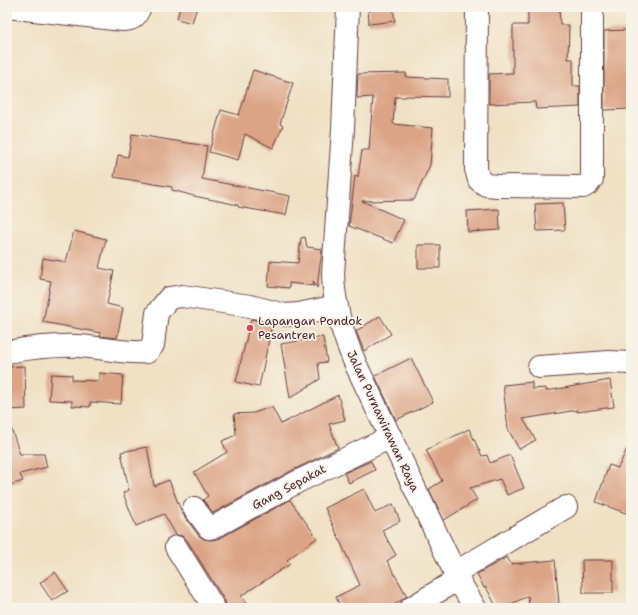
<svg xmlns="http://www.w3.org/2000/svg" width="638" height="615" viewBox="0 0 638 615" font-family="'Shantell Sans',sans-serif">
	<style>
		.building { fill: #dba486 }
		.lines { fill: none; stroke-linecap: round; stroke-linejoin: round }
		.minor-casing { stroke: #633c42; stroke-width: 24 }
		.minor { stroke: #fff; stroke-width: 22 }
		.poi-dot { fill: #d1495b; stroke: #f7f3e8; stroke-width: 1.5 }
		.labels { text-anchor: middle; stroke-width: 3.5; stroke-linejoin: round; paint-order: stroke }
		.poi-label { font-size: 12px; fill: #4a1f2b; stroke: #f7f3e8; text-anchor: start }
		.street-label { font-size: 12px; fill: #4a1f2b; stroke: #f7f3e8 }
	</style>
	<rect width="100%" height="100%" fill="#f7f3e8"/>
	<filter id="ink" filterUnits="userSpaceOnUse"><feTurbulence type="fractalNoise" baseFrequency=".025" numOctaves="2"/><feDisplacementMap in="SourceGraphic" scale="8" xChannelSelector="R" yChannelSelector="G"/><feConvolveMatrix kernelMatrix="1 2 1 2 8 2 1 2 1" color-interpolation-filters="sRGB"/></filter>
	<filter id="wash" filterUnits="userSpaceOnUse"><feTurbulence type="fractalNoise" baseFrequency=".012" numOctaves="4" result="noise"/><feDisplacementMap in="SourceGraphic" scale="16" xChannelSelector="R" yChannelSelector="G"/><feGaussianBlur stdDeviation="0.9" result="paint"/><feColorMatrix in="noise" values="0 0 0 0 0 0 0 0 0 0 0 0 0 0 0 0 0 1.4 0 .05"/><feComposite in="paint" operator="in"/></filter>
	<g filter="url(#wash)">
		<rect width="100%" height="100%" fill="#f0e1c4"/>
		<g id="blocks">
			<path class="building" d="M 180,7 L 197,7 L 192,23 L 177,19 Z
				M 368,7 L 393,7 L 395,21 L 369,24 Z
				M 528,7 L 559,7 L 560,25 L 569,25 L 568,59 L 573,59 L 573,86 L 580,86 L 580,107 L 536,109 L 535,102 L 489,104 L 489,74 L 513,73 L 513,25 L 528,25 Z
				M 627,30 L 628,83 L 631,83 L 631,109 L 604,110 L 604,31 Z
				M 253,70 L 293,83 L 280,124 L 283,126 L 273,148 L 245,134 L 238,160 L 209,152 L 221,110 L 239,115 Z
				M 406,73 L 406,77 L 448,79 L 448,97 L 406,96 L 406,97 L 395,97 L 393,124 L 433,128 L 430,165 L 414,200 L 362,201 L 404,220 L 393,243 L 349,226 L 355,176 L 358,177 L 362,150 L 369,150 L 373,97 L 357,98 L 358,74 Z
				M 132,134 L 207,146 L 202,179 L 290,196 L 286,215 L 238,207 L 238,205 L 194,196 L 172,190 L 172,187 L 114,177 L 118,155 L 128,157 Z
				M 563,203 L 565,230 L 537,231 L 535,204 Z
				M 499,209 L 500,230 L 468,232 L 467,211 Z
				M 74,231 L 106,239 L 99,268 L 114,271 L 107,304 L 123,308 L 117,338 L 100,336 L 101,333 L 43,322 L 51,281 L 40,279 L 43,258 L 66,262 Z
				M 305,237 L 307,247 L 322,249 L 317,288 L 313,281 L 314,286 L 289,283 L 289,288 L 268,286 L 270,261 L 298,263 L 301,238 Z
				M 418,245 L 440,245 L 440,268 L 418,268 Z
				M 380,316 L 391,334 L 364,351 L 356,331 Z
				M 251,319 L 272,325 L 259,387 L 236,382 Z
				M 323,337 L 327,362 L 318,363 L 320,379 L 290,398 L 281,344 Z
				M 411,358 L 433,402 L 396,420 L 375,376 Z
				M 25,366 L 26,409 L 7,410 L 7,367 Z
				M 99,373 L 123,375 L 121,404 L 90,402 L 90,407 L 72,406 L 72,401 L 49,400 L 51,374 L 72,375 L 72,380 L 99,381 Z
				M 610,380 L 614,407 L 577,412 L 577,410 L 523,419 L 536,440 L 519,449 L 508,429 L 503,385 L 532,382 L 532,389 L 546,388 L 546,391 Z
				M 338,395 L 345,420 L 329,424 L 338,448 L 293,470 L 213,513 L 203,500 L 208,496 L 194,472 L 227,452 L 222,441 L 236,435 L 234,414 L 253,413 L 272,407 L 281,424 Z
				M 9,422 L 20,454 L 44,454 L 47,467 L 20,474 L 23,481 L 7,486 L 7,423 Z
				M 469,429 L 482,456 L 487,455 L 490,463 L 510,455 L 524,488 L 507,495 L 500,479 L 470,488 L 477,500 L 444,520 L 429,489 L 442,481 L 426,450 Z
				M 631,440 L 631,515 L 596,502 L 609,465 L 618,468 Z
				M 147,447 L 154,486 L 169,480 L 182,513 L 199,536 L 204,539 L 211,540 L 220,538 L 290,500 L 317,538 L 287,560 L 290,564 L 241,596 L 249,608 L 226,608 L 225,601 L 187,540 L 182,536 L 176,535 L 164,514 L 136,526 L 123,493 L 129,490 L 121,452 Z
				M 371,461 L 375,470 L 349,483 L 344,473 Z
				M 364,489 L 375,513 L 393,504 L 400,521 L 382,530 L 396,555 L 387,561 L 407,596 L 390,608 L 341,608 L 336,597 L 360,585 L 325,508 Z
				M 507,557 L 511,564 L 555,560 L 559,604 L 529,607 L 528,596 L 503,608 L 497,608 L 486,587 L 484,588 L 477,574 Z
				M 582,560 L 613,560 L 613,593 L 583,593 Z
				M 55,572 L 68,591 L 52,601 L 40,583 Z"/>
		</g>
	</g>
	<g filter="url(#ink)">
		<use href="#blocks" fill-opacity="0" stroke="#633c42" stroke-width="1"/>
		<g class="lines">
			<defs>
				<path id="minor" d="M 7,7 L 123,20 C 134,20 136,16 140,7
					M 348,7 L 343,129 L 333,274 C 334,306 343,336 356,365 L 458,579 L 475,608
					M 477,7 L 476,169 L 479,180 L 486,185 L 498,186 L 583,187 L 588,184 L 592,179 L 592,7
					M 7,352 C 30,348 53,345 77,346 C 101,347 124,354 147,352 L 153,345 L 157,313 L 169,298 L 182,296 L 250,306 L 285,315 L 298,314 L 337,306
					M 539,367 L 609,362 L 631,363
					M 194,508 L 209,528 L 214,527 L 299,481 L 391,437
					M 176,547 L 214,608
					M 456,572 L 566,507
					M 411,608 L 458,579"/>
			</defs>
			<use href="#minor" class="minor-casing"/>
			<use href="#minor" class="minor"/>
		</g>
	</g>
	<circle class="poi-dot" cx="250" cy="328" r="4"/>
	<g class="labels">
		<g class="poi-label">
			<text x="258" y="325">Lapangan Pondok<tspan x="258" dy="14">Pesantren</tspan></text>
		</g>
		<g class="street-label">
			<text transform="translate(383 421) rotate(65)" y="4">Jalan Purnawirawan Raya</text>
			<text transform="translate(289 487) rotate(-28)" y="4">Gang Sepakat</text>
		</g>
	</g>
	<rect width="638" height="615" fill="none" stroke="#f7f3e8" stroke-width="24"/>
</svg>
